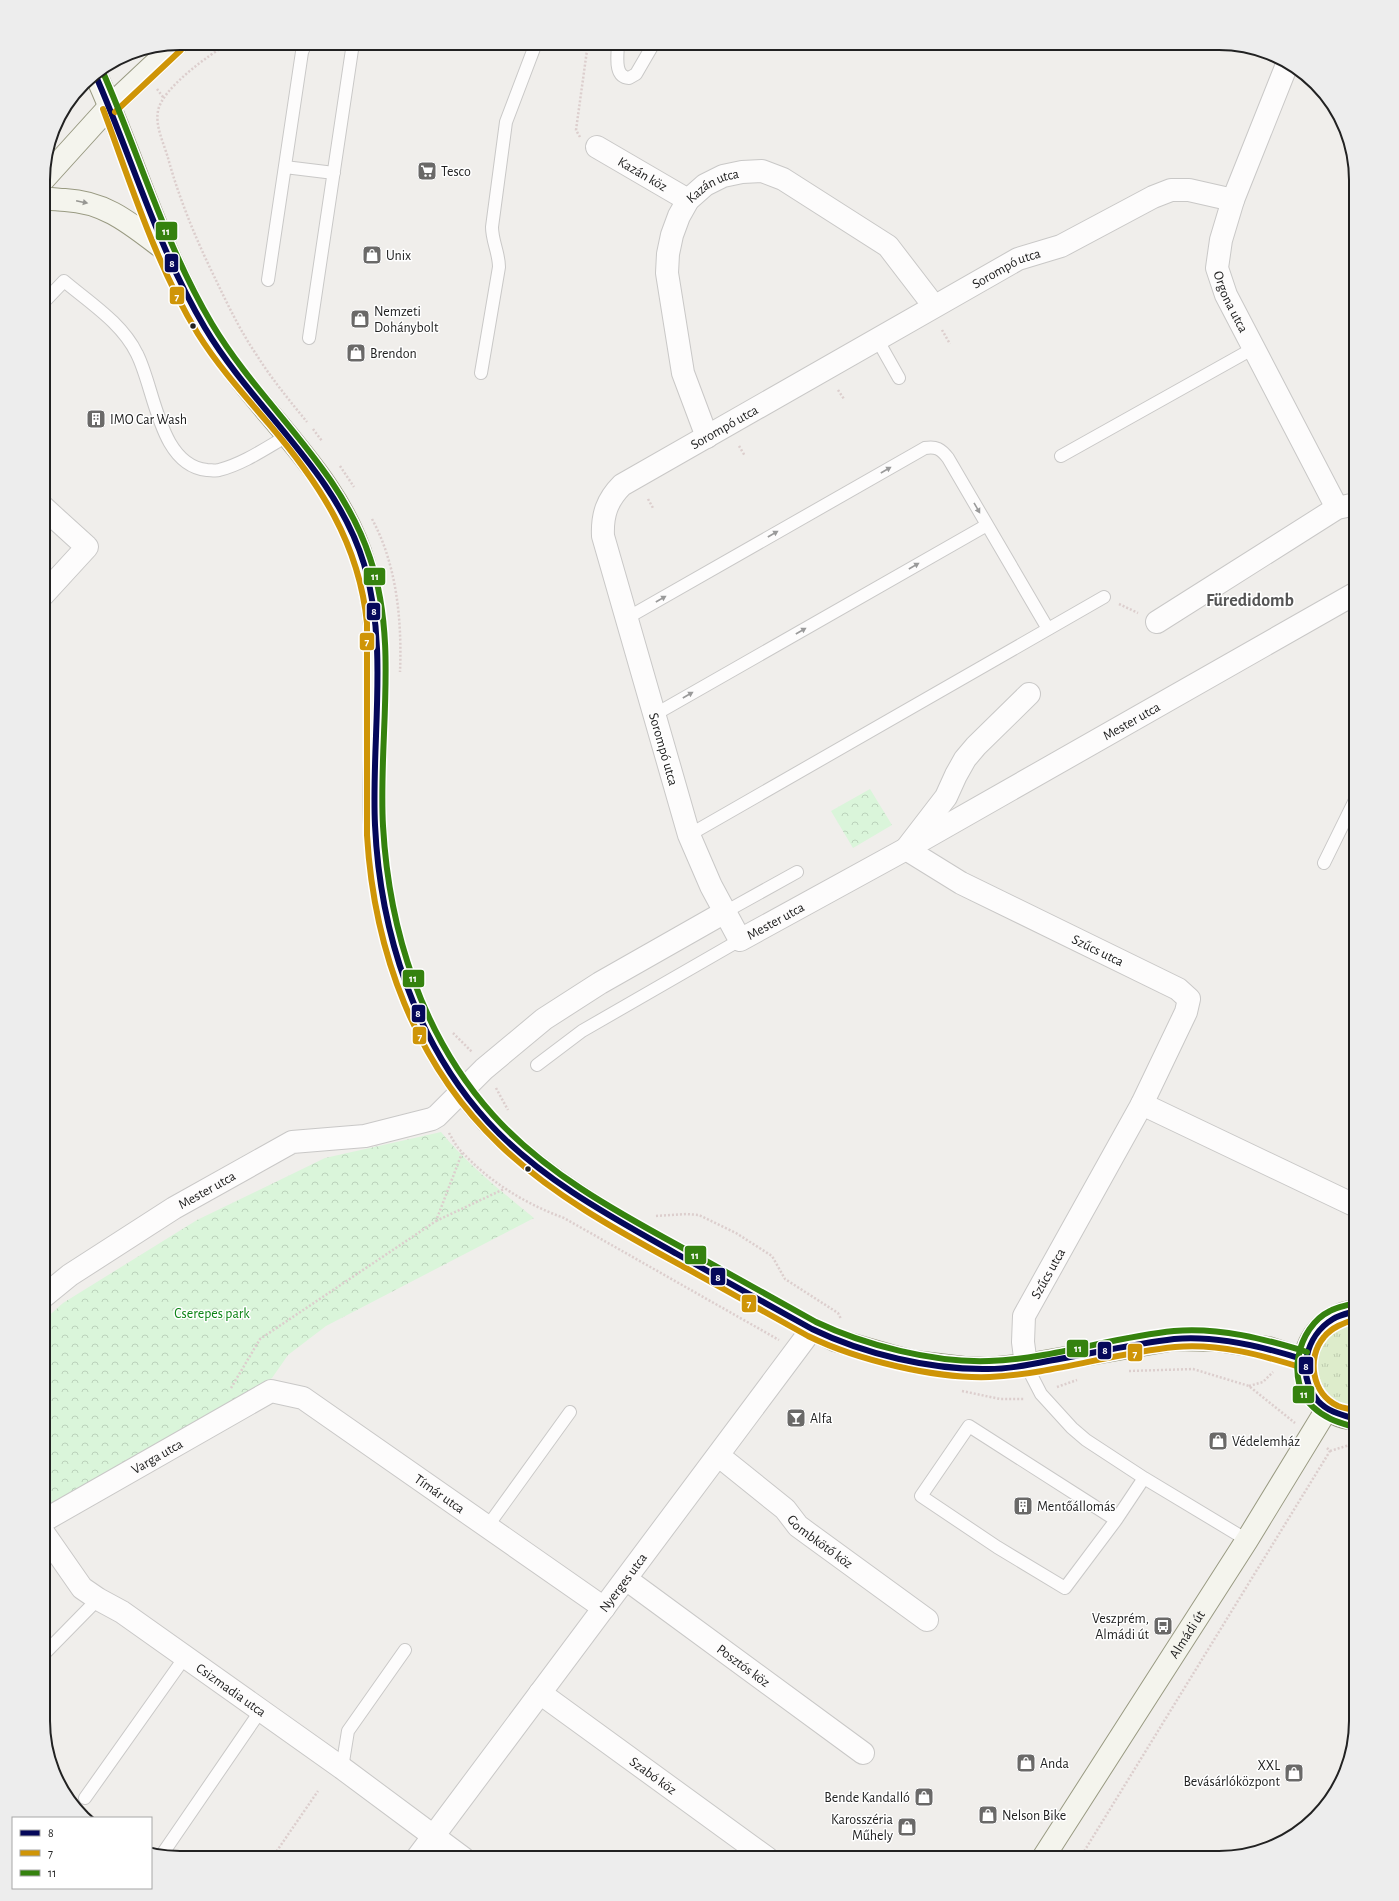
<svg xmlns="http://www.w3.org/2000/svg" width="1399" height="1901" viewBox="0 0 1399 1901" font-family="'Alegreya Sans',sans-serif">
	<style>
		.grass { fill: url(#grass-tufts) }
		.park { fill: url(#park-crowns) }
		.lines { fill: none; stroke-linecap: round; stroke-linejoin: round }
		.lane-casing { stroke: #c9c8c7; stroke-width: 14 }
		.street-casing { stroke: #c9c8c7; stroke-width: 24 }
		.secondary-casing { stroke: #999a82; stroke-width: 24 }
		.path { stroke: #dccecd; stroke-width: 2.5; stroke-dasharray: 2 2; stroke-linecap: butt }
		.lane { stroke: #fdfcfc; stroke-width: 12 }
		.street { stroke: #fdfcfc; stroke-width: 22 }
		.secondary { stroke: #f4f4ed; stroke-width: 22 }
		.bus-1-casing { stroke: #fff; stroke-width: 9 }
		.bus-2-casing { stroke: #fff; stroke-width: 9 }
		.bus-3-casing { stroke: #fff; stroke-width: 9 }
		.bus-1 { stroke: #05085a; stroke-width: 6 }
		.bus-2 { stroke: #cf9507; stroke-width: 6 }
		.bus-3 { stroke: #35820e; stroke-width: 6 }
		.oneway { fill: #969692 }
		.oneway2 { fill: #9a9a9a }
		.bus-dot { fill: #222; stroke: #fff; stroke-width: 1.5 }
		.labels { text-anchor: middle; stroke-width: 3; stroke-linejoin: round; paint-order: stroke }
		.poi-label { font-size: 14px; fill: #222; stroke: #fff; text-anchor: start }
		.street-label { font-size: 14px; fill: #222; stroke: #fff }
		.park-label { font-size: 14px; fill: #0c8416; stroke: #fff }
		.district-label { font-size: 18px; font-weight: bold; fill: #555; stroke: #fff }
		.rim { fill: none; stroke: #222; stroke-width: 2 }
		.line-badge { stroke: #fff; stroke-width: 1.5 }
		.badge-label { font-size: 11px; text-anchor: middle; font-weight: bold; fill: #fff }
	</style>
	<defs>
		<pattern id="grass-tufts" width="24" height="20" patternUnits="userSpaceOnUse"><rect width="24" height="20" fill="#ddeccb"/><path d="M3 7l-1-3M5 7V3M7 7l1-3M15 17l-1-3M17 17v-4M19 17l1-3" fill="none" stroke="#bdcaae"/></pattern>
		<pattern id="park-crowns" width="20" height="18" patternUnits="userSpaceOnUse"><rect width="20" height="18" fill="#daf5da"/><path d="M2 6a3 3 0 1 1 6 0M12 15a3 3 0 1 1 6 0" fill="none" stroke="#bbd2bb"/></pattern>
	</defs>
	<rect width="100%" height="100%" fill="#f0eeeb"/>
	<path class="grass" d="M 1349,1326 L 1356,1326 L 1356,1405 C 1324,1406 1307,1366 1325,1341 C 1331,1333 1340,1330 1349,1326 Z"/>
	<path class="park" d="M 870,789 L 892,825 L 853,848 L 831,811 Z
		M 441,1132 C 468,1165 501,1191 534,1218 L 326,1326 L 288,1355 L 272,1378 L 43,1509 L 43,1321 L 63,1303 L 197,1220 L 325,1158 Z"/>
	<g class="lines">
		<defs>
			<path id="lane" d="M 618,43 C 618,54 613,77 629,78 L 636,74 L 654,43
				M 285,167 L 334,173
				M 268,280 L 302,52 L 306,43
				M 43,303 L 64,281 C 90,303 122,323 137,354 C 155,389 159,465 207,470 C 211,470 216,471 219,470 C 243,464 266,448 287,436
				M 309,338 L 353,43
				M 877,339 L 899,378
				M 481,373 L 499,267 C 499,253 492,241 492,227 L 506,122 L 536,43
				M 1061,456 L 1254,348
				M 627,618 L 925,448 C 936,446 941,449 948,458 L 1048,629
				M 654,715 L 987,525
				M 1356,733 L 1356,725
				M 689,835 L 1104,597
				M 1324,863 L 1356,798
				M 725,912 L 797,872
				M 537,1065 L 582,1031 L 740,940
				M 1026,1365 L 1041,1394 L 1072,1428 L 1086,1440 L 1144,1478 L 1247,1540
				M 1116,1520 L 1065,1588 L 997,1547 L 921,1496 L 969,1426 L 1116,1520 L 1144,1478
				M 487,1527 L 570,1412
				M 43,1655 L 98,1599
				M 342,1768 L 348,1731 L 405,1650
				M 85,1798 L 185,1657
				M 163,1853 L 261,1710"/>
			<g id="street">
				<path id="s1" d="M 1288,62 L 1233,200 L 1221,240 L 1217,268 L 1226,295 L 1337,508"/>
				<path id="s2" d="M 597,147 L 688,200"/>
				<path id="s3" d="M 707,437 L 683,373 L 667,273 L 668,254 L 672,235 L 679,216 L 688,200 L 705,185 L 723,176 L 742,172 L 762,171 L 783,179 L 888,246 L 934,306"/>
				<path d="M 43,595 L 87,547 L 43,507"/>
				<path d="M 1157,622 L 1337,508 L 1356,504"/>
				<path id="s4" d="M 725,912 L 711,886 L 689,835 L 603,536 C 602,515 607,500 622,485 L 1018,259 L 1061,246 L 1153,197 L 1171,190 L 1189,190 L 1233,200"/>
				<path d="M 1142,1104 L 1356,1206"/>
				<path id="s5" d="M 43,1297 L 70,1275 L 174,1208 L 292,1142 L 365,1136 L 432,1119 L 437,1116 L 484,1069 L 544,1019 L 600,983 L 725,912 L 740,940 L 906,849 L 1356,593"/>
				<path id="s6" d="M 1026,1365 L 1023,1342 L 1024,1316 L 1142,1104 L 1186,1012 L 1189,999 L 1178,989 L 961,883 L 906,849 L 946,797 L 956,775 L 965,759 L 976,746 L 1029,694"/>
				<path id="s7" d="M 719,1456 L 785,1509 L 798,1526 L 927,1620"/>
				<path id="s8" d="M 43,1521 L 271,1391 L 303,1398 L 604,1608"/>
				<path id="s9" d="M 43,1532 L 82,1588 L 98,1599 L 122,1612 L 342,1768 L 463,1858"/>
				<path id="s10" d="M 626,1579 L 863,1753"/>
				<path id="s11" d="M 540,1693 L 767,1858"/>
				<path id="s12" d="M 417,1858 L 812,1329"/>
			</g>
			<g id="secondary">
				<path d="M 95,73 C 134,158 158,248 205,328 C 253,410 337,470 364,564 C 388,648 371,739 375,825 C 380,933 414,1041 488,1122 C 540,1177 611,1218 677,1254 C 722,1279 767,1304 812,1329 L 835,1340 L 891,1356 L 914,1362 L 964,1368 L 989,1369 L 1026,1365 L 1175,1339 L 1217,1340 L 1268,1348 L 1305,1360"/>
				<path d="M 43,180 L 110,106 L 176,44"/>
				<path d="M 43,199 C 50,198 58,200 65,200 C 107,202 132,225 164,249"/>
				<path d="M 1356,1419 C 1289,1413 1287,1321 1356,1311"/>
				<path id="s13" d="M 1043,1858 L 1247,1540 L 1327,1409"/>
			</g>
		</defs>
		<use href="#lane" class="lane-casing"/>
		<use href="#street" class="street-casing"/>
		<use href="#secondary" class="secondary-casing"/>
		<path class="path" d="M 229,43 C 209,55 162,88 158,111 C 155,126 164,144 168,158 C 179,198 195,237 213,274 C 226,301 239,329 256,354 C 271,378 289,400 307,422
			M 157,89 L 163,97
			M 580,137 L 576,130 L 588,43
			M 942,330 L 950,344
			M 838,390 L 844,399
			M 313,429 L 322,441
			M 739,446 L 745,456
			M 340,466 L 354,487
			M 648,499 L 653,508
			M 372,519 C 397,565 402,621 400,672
			M 1119,604 L 1138,613
			M 453,1033 L 472,1052
			M 496,1088 L 508,1110
			M 449,1133 C 453,1140 457,1148 463,1153 C 491,1183 526,1204 564,1218 L 779,1340
			M 656,1216 L 686,1214 L 699,1215 L 736,1233 L 772,1256 L 785,1279 L 838,1313 L 841,1319
			M 436,1221 L 504,1189
			M 1129,1371 L 1193,1369 L 1249,1386 L 1295,1423
			M 1249,1386 L 1263,1382 L 1273,1372
			M 1057,1387 L 1077,1380
			M 231,1388 L 260,1339 L 436,1221 L 462,1153
			M 962,1391 L 1000,1399 L 1025,1399
			M 1330,1451 L 1356,1443
			M 272,1858 L 318,1791
			M 1080,1858 L 1330,1451 L 1327,1448"/>
		<use href="#lane" class="lane"/>
		<use href="#street" class="street"/>
		<use href="#secondary" class="secondary"/>
		<defs>
			<path id="bus-1" d="M 95,74 C 132,158 158,249 205,328 C 254,410 336,471 364,564 C 389,648 371,739 375,825 C 380,932 415,1042 488,1122 C 540,1179 611,1217 677,1254 C 722,1279 767,1304 812,1329 C 864,1354 931,1370 988,1369 C 1008,1369 1029,1365 1048,1361 C 1090,1354 1132,1344 1174,1339 C 1217,1335 1265,1347 1305,1360
				M 1356,1419 C 1342,1415 1328,1412 1318,1401 C 1296,1375 1305,1336 1333,1319 C 1339,1315 1349,1313 1356,1311"/>
			<path id="bus-2" d="M 103,109 C 131,184 156,265 198,334 C 218,366 244,395 269,424 C 320,484 359,543 367,623 L 367,835 C 374,951 415,1064 500,1145 C 553,1196 620,1232 684,1267 C 725,1290 767,1313 808,1336 C 857,1360 935,1379 990,1377 C 1052,1374 1113,1353 1175,1347 C 1218,1343 1262,1355 1303,1368
				M 115,112 L 181,50
				M 1356,1411 C 1350,1409 1343,1408 1338,1406 C 1312,1394 1306,1358 1324,1337 C 1332,1327 1344,1323 1356,1319"/>
			<path id="bus-3" d="M 102,70 C 139,154 165,245 212,324 C 261,406 340,466 370,558 C 399,644 378,738 383,826 C 389,931 422,1036 493,1115 C 544,1172 615,1211 681,1247 C 726,1272 771,1297 816,1322 C 864,1345 934,1363 989,1361 C 1051,1359 1112,1337 1174,1331 C 1219,1327 1265,1339 1307,1352
				M 1354,1303 C 1346,1306 1337,1307 1330,1311 C 1297,1327 1285,1382 1313,1407 C 1326,1419 1338,1422 1354,1427"/>
		</defs>
		<use href="#bus-1" class="bus-1-casing"/>
		<use href="#bus-2" class="bus-2-casing"/>
		<use href="#bus-3" class="bus-3-casing"/>
		<use href="#bus-1" class="bus-1"/>
		<use href="#bus-2" class="bus-2"/>
		<use href="#bus-3" class="bus-3"/>
	</g>
	<defs><path id="oneway-solid" d="M-6-.8H1V-3.2L6.5 0L1 3.2V.8H-6Z"/></defs>
	<use class="oneway" href="#oneway-solid" transform="translate(82 202) rotate(12)"/>
	<g class="oneway2">
		<use href="#oneway-solid" transform="translate(886 470) rotate(-30)"/>
		<use href="#oneway-solid" transform="translate(977 508) rotate(60)"/>
		<use href="#oneway-solid" transform="translate(773 534) rotate(-30)"/>
		<use href="#oneway-solid" transform="translate(914 566) rotate(-30)"/>
		<use href="#oneway-solid" transform="translate(661 599) rotate(-30)"/>
		<use href="#oneway-solid" transform="translate(801 631) rotate(-30)"/>
		<use href="#oneway-solid" transform="translate(688 695) rotate(-30)"/>
	</g>
	<defs>
		<symbol id="supermarket-square" viewBox="-11 -11 22 22"><rect x="-9" y="-9" width="18" height="18" rx="4" fill="#6a6968" stroke="#fff"/><path d="M-6-5.5h2.5l.6 2H6L4.5 2H-2.5L-4.4-4H-6ZM-1.5 3.2a1.3 1.3 0 1 0 .1 0ZM3 3.2a1.3 1.3 0 1 0 .1 0Z" fill="#fff"/></symbol>
		<symbol id="shop-square" viewBox="-11 -11 22 22"><rect x="-9" y="-9" width="18" height="18" rx="4" fill="#6a6968" stroke="#fff"/><path d="M-5-2.5h2.3a2.7 3.5 0 0 1 5.4 0H5L5.5 6h-11ZM-1.5-2.5h3a1.5 2.3 0 0 0-3 0Z" fill="#fff"/></symbol>
		<symbol id="building-square" viewBox="-11 -11 22 22"><rect x="-9" y="-9" width="18" height="18" rx="4" fill="#6a6968" stroke="#fff"/><path d="M-4-6H4V6H1V3H-1V6H-4ZM-2.5-4.3h1.7v1.8h-1.7ZM.8-4.3h1.7v1.8H.8ZM-2.5-1h1.7V.8h-1.7ZM.8-1h1.7V.8H.8Z" fill="#fff"/></symbol>
		<symbol id="bar-square" viewBox="-11 -11 22 22"><rect x="-9" y="-9" width="18" height="18" rx="4" fill="#6a6968" stroke="#fff"/><path d="M-6-5H6L.8 .8V4.5H3.5V6h-7V4.5H-.8V.8Z" fill="#fff"/></symbol>
		<symbol id="bus-square" viewBox="-11 -11 22 22"><rect x="-9" y="-9" width="18" height="18" rx="4" fill="#6a6968" stroke="#fff"/><path d="M-5-6H5V4H4V6H2V4H-2V6H-4V4H-5ZM-3.5-4V0h7V-4ZM-3.5 1.2v1.5H-2V1.2ZM2 1.2v1.5H3.5V1.2Z" fill="#fff"/></symbol>
	</defs>
	<g fill-rule="evenodd">
		<use href="#supermarket-square" x="416" y="160" width="22" height="22"/>
		<use href="#shop-square" x="361" y="244" width="22" height="22"/>
		<use href="#shop-square" x="349" y="308" width="22" height="22"/>
		<use href="#shop-square" x="345" y="342" width="22" height="22"/>
		<use href="#building-square" x="85" y="408" width="22" height="22"/>
		<use href="#bar-square" x="785" y="1407" width="22" height="22"/>
		<use href="#shop-square" x="1207" y="1430" width="22" height="22"/>
		<use href="#building-square" x="1012" y="1495" width="22" height="22"/>
		<use href="#bus-square" x="1152" y="1615" width="22" height="22"/>
		<use href="#shop-square" x="1015" y="1752" width="22" height="22"/>
		<use href="#shop-square" x="1283" y="1762" width="22" height="22"/>
		<use href="#shop-square" x="913" y="1786" width="22" height="22"/>
		<use href="#shop-square" x="977" y="1804" width="22" height="22"/>
		<use href="#shop-square" x="896" y="1816" width="22" height="22"/>
	</g>
	<g class="bus-dot">
		<circle cx="193" cy="326" r="3.5"/>
		<circle cx="528" cy="1169" r="3.5"/>
	</g>
	<g class="labels">
		<g class="poi-label">
			<text x="441" y="176">Tesco</text>
			<text x="386" y="260">Unix</text>
			<text x="374" y="316">Nemzeti<tspan x="374" dy="16">Dohánybolt</tspan></text>
			<text x="370" y="358">Brendon</text>
			<text x="110" y="424">IMO Car Wash</text>
			<text x="810" y="1423">Alfa</text>
			<text x="1232" y="1446">Védelemház</text>
			<text x="1037" y="1511">Mentőállomás</text>
			<text x="1149" y="1623" text-anchor="end">Veszprém,<tspan x="1149" dy="16">Almádi út</tspan></text>
			<text x="1040" y="1768">Anda</text>
			<text x="1280" y="1770" text-anchor="end">XXL<tspan x="1280" dy="16">Bevásárlóközpont</tspan></text>
			<text x="910" y="1802" text-anchor="end">Bende Kandalló</text>
			<text x="1002" y="1820">Nelson Bike</text>
			<text x="893" y="1824" text-anchor="end">Karosszéria<tspan x="893" dy="16">Műhely</tspan></text>
		</g>
		<g class="street-label">
			<text dy="5" stroke="none"><textPath href="#s2" startOffset="53">Kazán köz</textPath></text>
			<text dy="5" stroke="none"><textPath href="#s3" startOffset="276">Kazán utca</textPath></text>
			<text dy="5" stroke="none"><textPath href="#s4" startOffset="894">Sorompó utca</textPath></text>
			<text dy="5" stroke="none"><textPath href="#s1" startOffset="255">Orgona utca</textPath></text>
			<text dy="5" stroke="none"><textPath href="#s4" startOffset="570">Sorompó utca</textPath></text>
			<text dy="5" stroke="none"><textPath href="#s5" startOffset="1277">Mester utca</textPath></text>
			<text transform="translate(664 749) rotate(74)" y="5">Sorompó utca</text>
			<text dy="5" stroke="none"><textPath href="#s5" startOffset="869">Mester utca</textPath></text>
			<text transform="translate(1098 950) rotate(26)" y="5">Szűcs utca</text>
			<text dy="5" stroke="none"><textPath href="#s5" startOffset="196">Mester utca</textPath></text>
			<text dy="5" stroke="none"><textPath href="#s6" startOffset="98">Szűcs utca</textPath></text>
			<text dy="5" stroke="none"><textPath href="#s8" startOffset="131">Varga utca</textPath></text>
			<text dy="5" stroke="none"><textPath href="#s8" startOffset="462">Tímár utca</textPath></text>
			<text dy="5" stroke="none"><textPath href="#s7" startOffset="133">Gombkötő köz</textPath></text>
			<text dy="5" stroke="none"><textPath href="#s12" startOffset="344">Nyerges utca</textPath></text>
			<text dy="5" stroke="none"><textPath href="#s13" startOffset="266">Almádi út</textPath></text>
			<text dy="5" stroke="none"><textPath href="#s10" startOffset="146">Posztós köz</textPath></text>
			<text dy="5" stroke="none"><textPath href="#s9" startOffset="249">Csizmadia utca</textPath></text>
			<text dy="5" stroke="none"><textPath href="#s11" startOffset="140">Szabó köz</textPath></text>
		</g>
		<g class="park-label">
			<text x="212" y="1318">Cserepes park</text>
		</g>
		<g class="district-label">
			<text x="1250" y="606">Füredidomb</text>
		</g>
	</g>
	<path d="M0 0H1399V1901H0ZM180 50H1219A130 130 0 0 1 1349 180V1721A130 130 0 0 1 1219 1851H180A130 130 0 0 1 50 1721V180A130 130 0 0 1 180 50Z" fill="#ededed" fill-rule="evenodd"/>
	<path class="rim" d="M180 50H1219A130 130 0 0 1 1349 180V1721A130 130 0 0 1 1219 1851H180A130 130 0 0 1 50 1721V180A130 130 0 0 1 180 50Z"/>
	<g class="line-badge">
		<rect x="155" y="221" width="23" height="20" rx="4" fill="#35820e"/>
		<rect x="164" y="253" width="15" height="20" rx="4" fill="#05085a"/>
		<rect x="169" y="286" width="16" height="19" rx="4" fill="#cf9507"/>
		<rect x="363" y="567" width="23" height="19" rx="4" fill="#35820e"/>
		<rect x="366" y="602" width="15" height="19" rx="4" fill="#05085a"/>
		<rect x="359" y="632" width="16" height="19" rx="4" fill="#cf9507"/>
		<rect x="402" y="969" width="23" height="19" rx="4" fill="#35820e"/>
		<rect x="411" y="1004" width="15" height="19" rx="4" fill="#05085a"/>
		<rect x="412" y="1026" width="15" height="19" rx="4" fill="#cf9507"/>
		<rect x="684" y="1245" width="23" height="20" rx="4" fill="#35820e"/>
		<rect x="710" y="1267" width="16" height="19" rx="4" fill="#05085a"/>
		<rect x="741" y="1294" width="16" height="19" rx="4" fill="#cf9507"/>
		<rect x="1066" y="1339" width="23" height="19" rx="4" fill="#35820e"/>
		<rect x="1097" y="1341" width="15" height="19" rx="4" fill="#05085a"/>
		<rect x="1127" y="1343" width="16" height="19" rx="4" fill="#cf9507"/>
		<rect x="1298" y="1356" width="16" height="19" rx="4" fill="#05085a"/>
		<rect x="1292" y="1385" width="23" height="19" rx="4" fill="#35820e"/>
	</g>
	<g class="badge-label">
		<text x="166" y="235">11</text>
		<text x="172" y="267">8</text>
		<text x="177" y="300">7</text>
		<text x="375" y="580">11</text>
		<text x="374" y="615">8</text>
		<text x="367" y="645">7</text>
		<text x="413" y="982">11</text>
		<text x="418" y="1017">8</text>
		<text x="420" y="1040">7</text>
		<text x="695" y="1259">11</text>
		<text x="718" y="1281">8</text>
		<text x="749" y="1307">7</text>
		<text x="1078" y="1352">11</text>
		<text x="1105" y="1354">8</text>
		<text x="1135" y="1357">7</text>
		<text x="1306" y="1370">8</text>
		<text x="1304" y="1398">11</text>
	</g>
	<rect x="12" y="1817" width="140" height="72" fill="#ffffff" stroke="#a7a7a7"/>
	<rect x="20" y="1830" width="20" height="6" fill="#05085a" stroke="#a7a7a7"/>
	<text x="48" y="1837" font-size="12" fill="#222222">8</text>
	<rect x="20" y="1850" width="20" height="6" fill="#cf9507" stroke="#a7a7a7"/>
	<text x="48" y="1857" font-size="12" fill="#222222">7</text>
	<rect x="20" y="1870" width="20" height="6" fill="#35820e" stroke="#a7a7a7"/>
	<text x="48" y="1877" font-size="12" fill="#222222">11</text>
</svg>
